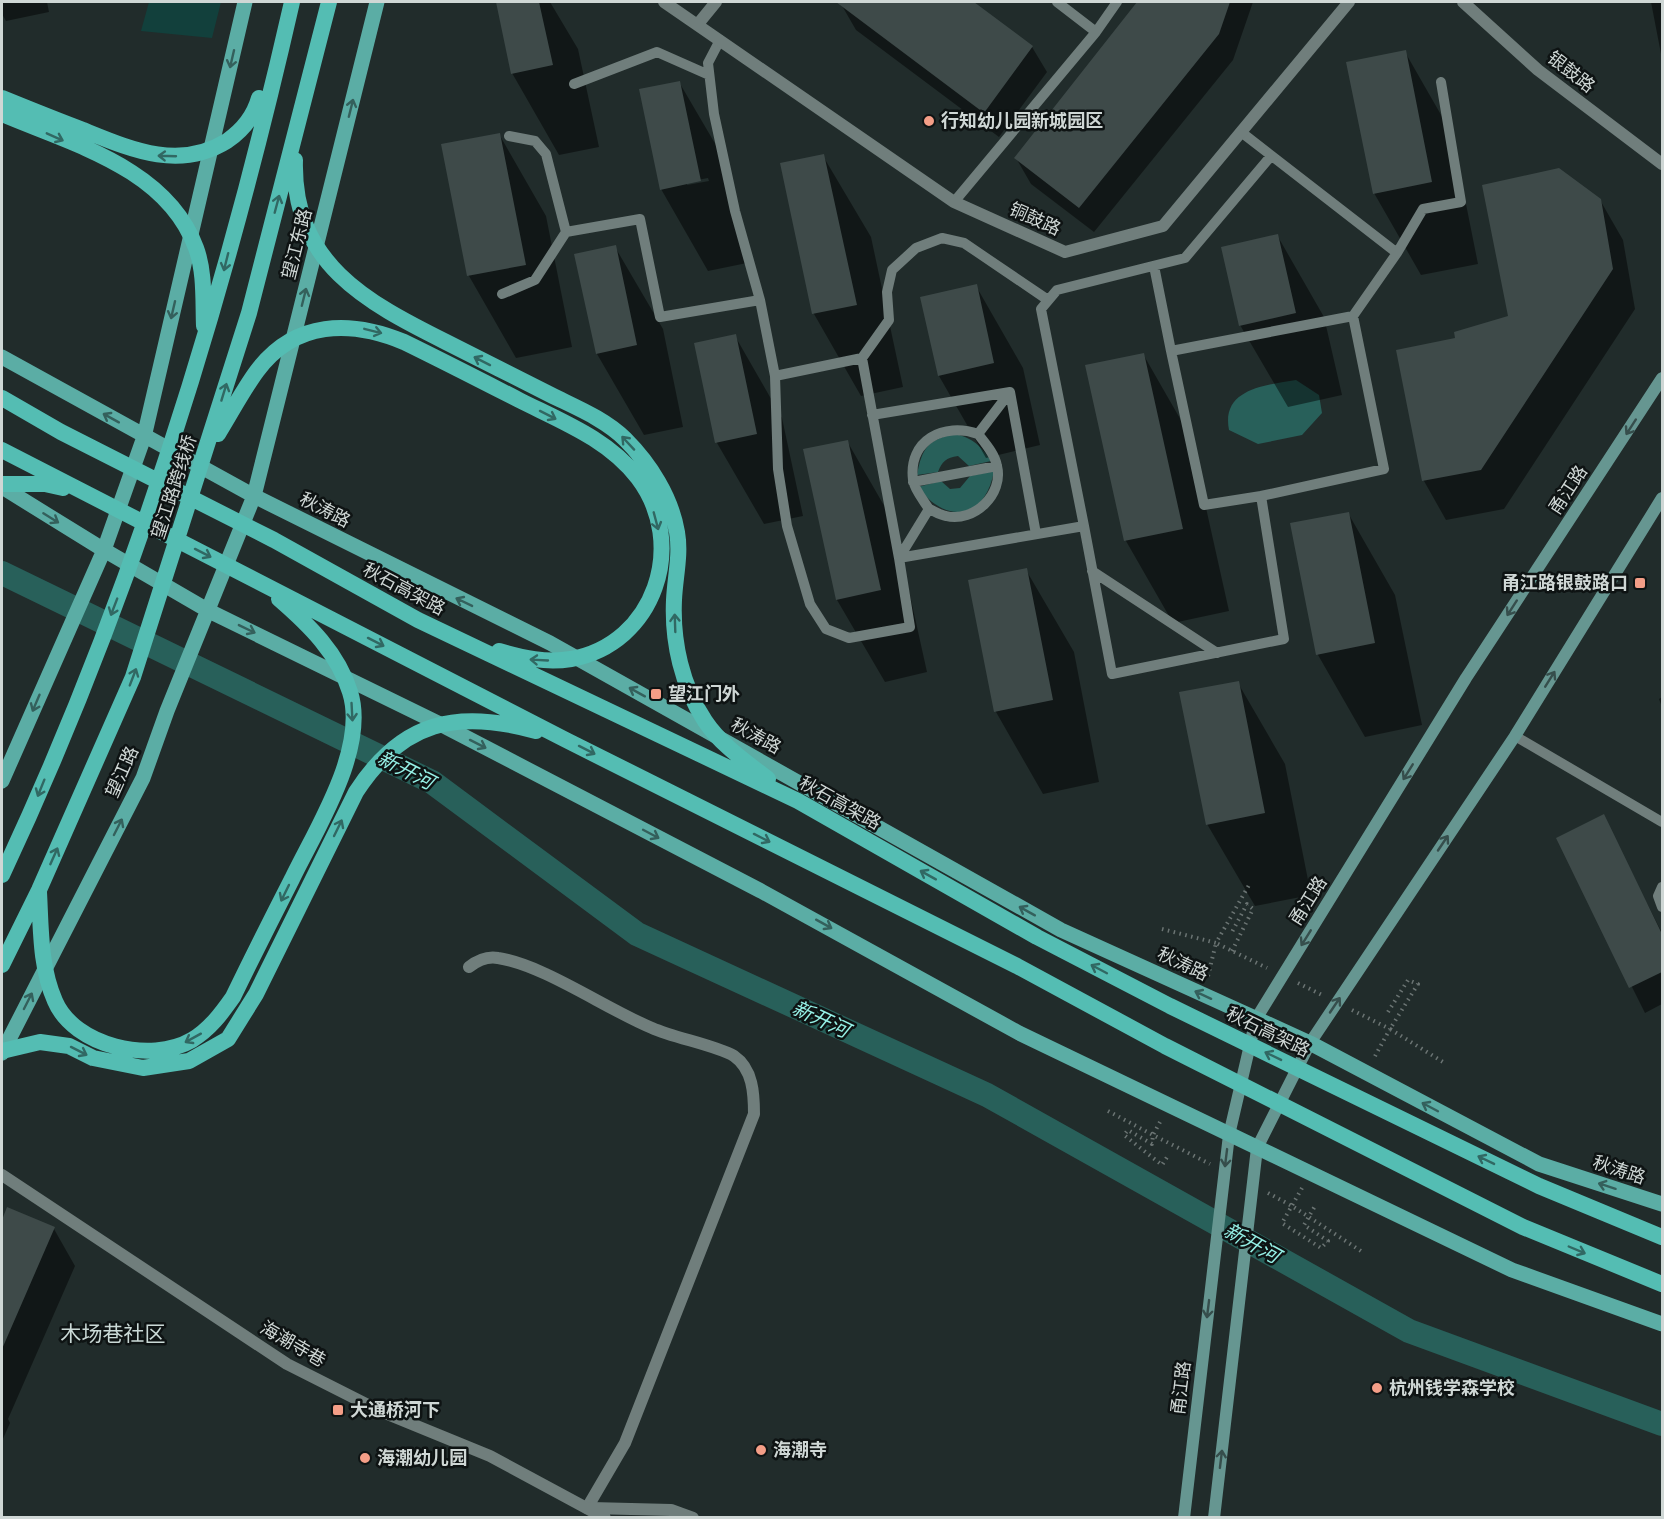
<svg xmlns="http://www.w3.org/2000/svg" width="1664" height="1519" viewBox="0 0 1664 1519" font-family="'Noto Sans','Noto Sans SC',sans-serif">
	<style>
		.green { fill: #12403c }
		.water { fill: #28605a }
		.shadow { fill: #0007; fill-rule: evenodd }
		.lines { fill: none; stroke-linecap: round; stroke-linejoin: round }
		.canal { stroke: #28605a; stroke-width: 24 }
		.building { fill: #3e4a49 }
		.path { stroke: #6b7473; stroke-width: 4; stroke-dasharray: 1.5 4.5; stroke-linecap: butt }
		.service { stroke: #707e7c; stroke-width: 10 }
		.minor { stroke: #707e7c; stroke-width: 12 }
		.tertiary { stroke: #707e7c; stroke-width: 12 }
		.secondary { stroke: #669691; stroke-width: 12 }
		.primary { stroke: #5bada5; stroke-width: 15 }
		.trunk { stroke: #54bdb3; stroke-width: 16 }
		.oneway { stroke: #34605c }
		.oneway2 { stroke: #316863 }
		.oneway3 { stroke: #364e4c }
		.poi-dot { fill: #f49e87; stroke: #0e1313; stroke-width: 2 }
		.labels { text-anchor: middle; stroke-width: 5; stroke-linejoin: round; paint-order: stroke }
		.street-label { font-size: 18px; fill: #cfd7d5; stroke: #0e1313 }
		.poi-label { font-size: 18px; font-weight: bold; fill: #cfd7d5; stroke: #0e1313; text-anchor: start }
		.water-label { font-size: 20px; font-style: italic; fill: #96f1e7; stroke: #0e1313 }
		.quarter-label { font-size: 21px; fill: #cad9d6; stroke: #0e1313 }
	</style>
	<rect width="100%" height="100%" fill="#212c2b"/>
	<path class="green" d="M 149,2 L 221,2 L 212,38 L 141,31 Z"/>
	<path class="water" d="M 1296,380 L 1319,395 L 1322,413 L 1302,435 L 1258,444 L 1229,430 C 1221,389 1265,385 1296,380 Z
		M 956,434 C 974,439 981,446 991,461 L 969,466 L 958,456 C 946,458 942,461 938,472 L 917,475 C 922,448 928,439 956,434 Z
		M 994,471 C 985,520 946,525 918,487 L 941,481 L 950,489 L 960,488 L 970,476 Z"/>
	<path class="shadow" d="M 2,2 L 47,2 L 49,12 L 6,21 L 2,14 Z
		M 497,2 L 550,2 L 578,49 L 599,147 L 559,155 L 512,73 Z
		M 843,2 L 972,2 L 1032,47 L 1047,72 L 999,137 L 856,30 L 841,4 Z
		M 1139,2 L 1253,2 L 1233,60 L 1094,232 L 1031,184 L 1016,158 Z
		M 1651,2 L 1662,2 L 1662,59 Z
		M 1405,52 L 1452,134 L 1478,264 L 1421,275 L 1374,193 Z
		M 679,82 L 727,164 L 747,263 L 708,271 L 661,189 ZM 708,178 L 709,181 L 687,185 L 687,182 Z
		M 499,134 L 546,216 L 572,347 L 516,358 L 469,276 L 442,145 Z
		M 823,156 L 871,237 L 903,387 L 861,396 L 814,314 L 781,164 Z
		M 1600,200 L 1623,240 L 1635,309 L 1504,509 L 1446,520 L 1424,481 L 1398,351 L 1457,339 L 1510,318 Z
		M 1277,235 L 1324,317 L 1342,395 L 1288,407 L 1240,325 Z
		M 615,247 L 663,329 L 683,427 L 644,435 L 597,354 Z
		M 976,286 L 1023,368 L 1040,445 L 986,458 L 939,376 Z
		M 735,336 L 782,418 L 803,516 L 764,524 L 717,443 Z
		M 1143,354 L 1190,436 L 1229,611 L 1173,623 L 1126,541 L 1087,366 Z
		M 847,441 L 894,523 L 927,672 L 885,682 L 837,600 Z
		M 1348,513 L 1395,595 L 1422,725 L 1365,737 L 1318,655 Z
		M 1026,570 L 1074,652 L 1099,782 L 1043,794 L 996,712 L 970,581 Z
		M 1238,683 L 1285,764 L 1311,895 L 1255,906 L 1207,824 Z
		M 1662,697 L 1662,707 L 1659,699 Z
		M 1603,816 L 1662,933 L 1662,1004 L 1645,1013 L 1558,839 Z
		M 8,1209 L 54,1229 L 75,1266 L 8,1419 L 10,1423 L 2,1441 L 2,1224 Z"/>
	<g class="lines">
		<path class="canal" d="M 2,573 L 432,782 L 637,934 L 987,1095 L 1409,1331 L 1662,1424"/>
	</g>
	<path class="building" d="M 496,2 L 539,2 L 553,65 L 511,74 Z
		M 836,2 L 974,2 L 1033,46 L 984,113 Z
		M 1137,2 L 1230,2 L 1219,34 L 1079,208 L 1014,158 Z
		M 1406,50 L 1432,182 L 1373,194 L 1346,62 Z
		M 680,81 L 701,181 L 660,190 L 639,89 Z
		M 500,133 L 526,265 L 467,276 L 441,144 Z
		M 824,154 L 857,305 L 812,314 L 780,163 Z
		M 1559,168 L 1601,199 L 1613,269 L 1481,470 L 1422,481 L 1396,350 L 1455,338 L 1454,332 L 1508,316 L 1482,185 Z
		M 1278,234 L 1296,313 L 1239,326 L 1221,247 Z
		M 616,245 L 637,345 L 596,354 L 574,254 Z
		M 977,284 L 994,363 L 938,376 L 920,297 Z
		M 736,334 L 757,434 L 715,443 L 694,343 Z
		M 1144,353 L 1183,529 L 1124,541 L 1085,365 Z
		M 848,440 L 881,590 L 836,600 L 803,449 Z
		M 1349,512 L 1375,643 L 1316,655 L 1290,523 Z
		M 1027,568 L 1053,700 L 994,712 L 968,580 Z
		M 1239,681 L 1265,813 L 1206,825 L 1179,692 Z
		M 1604,814 L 1662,934 L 1662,972 L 1629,988 L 1556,838 Z
		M 7,1207 L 55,1227 L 2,1349 L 2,1220 Z"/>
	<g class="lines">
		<path class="path" d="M 1162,929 L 1216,943 L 1249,885
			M 1232,951 L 1253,909 L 1247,904 L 1232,932
			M 1208,976 L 1216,943 L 1267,968
			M 1298,983 L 1324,996
			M 1352,1010 L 1390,1029 L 1374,1058
			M 1388,1012 L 1408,980 L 1418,984 L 1390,1029 L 1443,1062
			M 1108,1111 L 1153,1135 L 1152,1144 L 1128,1130 L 1124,1135 L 1162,1165 L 1169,1154
			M 1160,1122 L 1153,1135 L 1210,1164
			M 1302,1188 L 1282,1223 L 1321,1248 L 1328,1241 L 1304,1225 L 1315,1206
			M 1268,1193 L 1292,1206 L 1361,1251"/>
		<path class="service" d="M 1096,32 L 1117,2
			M 720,40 L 708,63 L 714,114 L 735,211 L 760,300
			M 574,84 L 657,52 L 709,75
			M 509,136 L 535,141 L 546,154 L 566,232 L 640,219 L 660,317 L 760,300 L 775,376 L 862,358 L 899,558 L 1084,526 L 1112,674 L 1284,639 L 1261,496 L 1204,505 L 1171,351 L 1353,316 L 1397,253 L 1241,132
			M 954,202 L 1096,32 L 1057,2
			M 1397,253 L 1423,209 L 1461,202 L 1441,82
			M 1154,266 L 1171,351
			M 502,294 L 535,280 L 566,232
			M 862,358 L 889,320 L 887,292 L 892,270 L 916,248 L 942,238 L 964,243 L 1048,300
			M 775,376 L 778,469 L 787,526 L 810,604 L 826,629 L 849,638 L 910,627 L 899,558 L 929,509 C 924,501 914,489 913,480 C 908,440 944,422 978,434 L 1010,392
			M 872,415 L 1010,392 L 1036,534
			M 913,482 L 997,466
			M 1261,496 L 1384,469 L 1353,316
			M 929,509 C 934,511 940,515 946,516 C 974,523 1004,494 997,466 C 995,454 985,443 978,434
			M 1084,526 L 1041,309 L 1057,290 L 1185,258 L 1271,156
			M 1092,571 L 1217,653
			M 1515,736 L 1662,822
			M 1662,887 L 1658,896 L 1662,907"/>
		<path class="minor" d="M 664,2 L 954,202 L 1065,252 L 1163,226 L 1349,2
			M 1463,2 L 1538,70 L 1662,164
			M 698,24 L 716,2
			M 469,967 C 478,960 487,956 498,958 C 544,965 606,1009 652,1028 C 674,1038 715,1045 734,1056 C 753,1069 754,1094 754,1114 L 625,1443 L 587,1508"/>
		<path class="tertiary" d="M 2,1175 L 287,1364 L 380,1411 L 490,1456 L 605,1518
			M 591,1508 L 671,1510 L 693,1518"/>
		<path class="secondary" d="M 1184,1518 L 1229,1135 L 1256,1019 L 1466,678 L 1662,378
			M 1214,1518 L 1257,1148 L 1310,1043 L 1515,736 L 1662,498"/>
		<path class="primary" d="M 2,357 L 254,496 L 550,643 L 1061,930 L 1310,1043 L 1539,1164 L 1662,1204
			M 2,487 L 104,550 L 209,611 L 446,727 L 761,891 L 1019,1033 L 1512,1270 L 1662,1324
			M 2,781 L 104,550 L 144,437 L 245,2
			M 2,1053 L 143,778 L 167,711 L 254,496 L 377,2"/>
		<path class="trunk" d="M 2,98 C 29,109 56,120 83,130 C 130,149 179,171 227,141 C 243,130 254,116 259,98
			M 2,114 C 72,144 167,168 196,248 C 205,272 203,301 204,326
			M 295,160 C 292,263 366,302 446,342 C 481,360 516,377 551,395 C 575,407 605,419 625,439 C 650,464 671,497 677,532 C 681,555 675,577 674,600 C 672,642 682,686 705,721 C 721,745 745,761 768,779
			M 2,398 L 61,432 L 274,540 L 418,620 L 798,801 L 1037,937 L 1170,1006 L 1539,1186 L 1662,1237
			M 218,434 C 231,413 243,390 257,371 C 295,320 351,320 404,342 C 443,361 482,381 521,401 C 563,422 609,440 638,478 C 688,544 655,644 571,659 C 546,663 523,658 499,651
			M 2,450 L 566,740 L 1017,966 L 1165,1046 L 1523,1227 L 1662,1284
			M 2,484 L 45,484 L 63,488
			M 2,875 C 133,597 224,301 292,2
			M 39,892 C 41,929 40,967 55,1001 C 74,1046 151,1064 192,1040 C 210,1029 221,1014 233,997 C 252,958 272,918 292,879 C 316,829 368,749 350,692 C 338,653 309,625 279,599
			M 2,965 L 39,890 L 133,677 L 249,313 L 329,2
			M 2,1051 L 40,1042 L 69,1046 L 93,1058 L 143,1068 L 189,1061 L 228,1039 L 256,994 L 356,792 C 402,721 457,709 536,731"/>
	</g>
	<defs><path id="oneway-shaft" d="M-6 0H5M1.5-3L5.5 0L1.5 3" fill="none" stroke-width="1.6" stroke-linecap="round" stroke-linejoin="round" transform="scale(1.5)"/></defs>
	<g class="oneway">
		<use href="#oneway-shaft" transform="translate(232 59) rotate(103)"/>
		<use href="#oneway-shaft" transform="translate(351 108) rotate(-76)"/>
		<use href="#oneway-shaft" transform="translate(304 297) rotate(-76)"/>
		<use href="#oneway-shaft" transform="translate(173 310) rotate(103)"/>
		<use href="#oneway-shaft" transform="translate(111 418) rotate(-151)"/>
		<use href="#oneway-shaft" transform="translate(51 518) rotate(32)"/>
		<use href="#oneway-shaft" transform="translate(464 602) rotate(-154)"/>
		<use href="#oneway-shaft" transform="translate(247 629) rotate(26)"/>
		<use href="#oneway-shaft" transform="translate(637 692) rotate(-151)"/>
		<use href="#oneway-shaft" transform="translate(36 703) rotate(113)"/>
		<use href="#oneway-shaft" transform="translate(478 744) rotate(27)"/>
		<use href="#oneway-shaft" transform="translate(118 827) rotate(-63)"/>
		<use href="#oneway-shaft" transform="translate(651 834) rotate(28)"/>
		<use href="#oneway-shaft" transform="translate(1027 911) rotate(-151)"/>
		<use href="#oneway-shaft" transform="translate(824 924) rotate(29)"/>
		<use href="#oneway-shaft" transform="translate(1203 995) rotate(-155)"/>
		<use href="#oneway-shaft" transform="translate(28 1001) rotate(-63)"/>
		<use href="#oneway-shaft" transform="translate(1430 1107) rotate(-152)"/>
		<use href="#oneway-shaft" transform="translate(1607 1186) rotate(-162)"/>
	</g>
	<g class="oneway2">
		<use href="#oneway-shaft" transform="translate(55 137) rotate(24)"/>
		<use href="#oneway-shaft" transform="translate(167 156) rotate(-178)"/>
		<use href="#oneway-shaft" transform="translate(277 204) rotate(-75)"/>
		<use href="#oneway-shaft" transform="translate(226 262) rotate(104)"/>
		<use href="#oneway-shaft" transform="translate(373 331) rotate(14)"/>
		<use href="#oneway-shaft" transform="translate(482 361) rotate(-153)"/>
		<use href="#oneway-shaft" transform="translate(224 392) rotate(-73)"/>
		<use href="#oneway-shaft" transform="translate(548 415) rotate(27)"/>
		<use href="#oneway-shaft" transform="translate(628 443) rotate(-133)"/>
		<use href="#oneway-shaft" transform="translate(656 521) rotate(75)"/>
		<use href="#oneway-shaft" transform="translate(203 553) rotate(27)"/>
		<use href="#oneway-shaft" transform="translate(114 607) rotate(111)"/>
		<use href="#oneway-shaft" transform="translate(675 623) rotate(-92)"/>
		<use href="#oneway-shaft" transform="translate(376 642) rotate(27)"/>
		<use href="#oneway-shaft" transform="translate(539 660) rotate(-177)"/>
		<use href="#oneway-shaft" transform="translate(133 677) rotate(-69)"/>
		<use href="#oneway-shaft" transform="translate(352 712) rotate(87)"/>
		<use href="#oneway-shaft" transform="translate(587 750) rotate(27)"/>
		<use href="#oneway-shaft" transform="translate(41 788) rotate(112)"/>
		<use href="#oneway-shaft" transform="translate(338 828) rotate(-64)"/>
		<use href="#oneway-shaft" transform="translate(762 838) rotate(27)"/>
		<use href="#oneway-shaft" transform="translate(54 856) rotate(-66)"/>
		<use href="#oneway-shaft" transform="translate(928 875) rotate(-151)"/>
		<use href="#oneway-shaft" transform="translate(285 893) rotate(116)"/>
		<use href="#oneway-shaft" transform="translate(1099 969) rotate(-152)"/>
		<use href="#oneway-shaft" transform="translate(193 1038) rotate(151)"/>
		<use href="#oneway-shaft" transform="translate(79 1051) rotate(27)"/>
		<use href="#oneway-shaft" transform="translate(1273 1056) rotate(-154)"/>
		<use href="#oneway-shaft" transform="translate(1486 1160) rotate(-154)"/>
		<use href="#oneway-shaft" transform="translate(1577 1250) rotate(23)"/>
	</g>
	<g class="oneway3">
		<use href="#oneway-shaft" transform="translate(1631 427) rotate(123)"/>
		<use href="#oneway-shaft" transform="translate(1512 608) rotate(123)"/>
		<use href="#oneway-shaft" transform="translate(1550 679) rotate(-58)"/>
		<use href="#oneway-shaft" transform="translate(1408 772) rotate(122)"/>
		<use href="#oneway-shaft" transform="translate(1443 843) rotate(-56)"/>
		<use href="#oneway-shaft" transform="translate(1306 938) rotate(122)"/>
		<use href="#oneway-shaft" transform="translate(1335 1005) rotate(-56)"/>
		<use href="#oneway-shaft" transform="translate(1226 1158) rotate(97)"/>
		<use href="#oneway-shaft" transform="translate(1208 1309) rotate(97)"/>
		<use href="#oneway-shaft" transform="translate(1221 1459) rotate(-83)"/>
	</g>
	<g class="poi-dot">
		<circle cx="929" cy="121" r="6"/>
		<rect x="1634" y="577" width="12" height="12" rx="3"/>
		<rect x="650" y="688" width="12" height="12" rx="3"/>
		<circle cx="1377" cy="1388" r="6"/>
		<rect x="332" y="1404" width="12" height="12" rx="3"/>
		<circle cx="761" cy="1450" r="6"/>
		<circle cx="365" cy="1458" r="6"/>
	</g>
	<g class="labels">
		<g class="street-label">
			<text transform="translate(1571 72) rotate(38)" y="6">银鼓路</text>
			<text transform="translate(1035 219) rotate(24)" y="6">铜鼓路</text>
			<text transform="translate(297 244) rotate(-76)" y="6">望江东路</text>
			<text transform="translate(174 487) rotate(-72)" y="6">望江路跨线桥</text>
			<text transform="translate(1568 490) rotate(-57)" y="6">甬江路</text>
			<text transform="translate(325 510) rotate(27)" y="6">秋涛路</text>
			<text transform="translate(404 589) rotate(28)" y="6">秋石高架路</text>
			<text transform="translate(756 736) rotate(29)" y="6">秋涛路</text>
			<text transform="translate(122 772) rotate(-66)" y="6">望江路</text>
			<text transform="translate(840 803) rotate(29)" y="6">秋石高架路</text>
			<text transform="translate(1308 901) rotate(-58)" y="6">甬江路</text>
			<text transform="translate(1183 964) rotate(25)" y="6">秋涛路</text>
			<text transform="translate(1268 1032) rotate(26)" y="6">秋石高架路</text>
			<text transform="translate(1619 1170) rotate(18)" y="6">秋涛路</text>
			<text transform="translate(293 1344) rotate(30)" y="6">海潮寺巷</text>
			<text transform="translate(1181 1388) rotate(-83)" y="6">甬江路</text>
		</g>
		<g class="poi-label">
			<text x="941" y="127">行知幼儿园新城园区</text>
			<text x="1628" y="589" text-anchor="end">甬江路银鼓路口</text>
			<text x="668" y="700">望江门外</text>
			<text x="1389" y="1394">杭州钱学森学校</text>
			<text x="350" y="1416">大通桥河下</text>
			<text x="773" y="1456">海潮寺</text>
			<text x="377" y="1464">海潮幼儿园</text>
		</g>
		<g class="water-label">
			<text transform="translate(406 770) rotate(27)" y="7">新开河</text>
			<text transform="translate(821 1019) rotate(25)" y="7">新开河</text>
			<text transform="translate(1252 1243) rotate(29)" y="7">新开河</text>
		</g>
		<g class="quarter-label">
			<text x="113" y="1341">木场巷社区</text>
		</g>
	</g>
	<rect width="1664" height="1519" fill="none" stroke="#cfd7d5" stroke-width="6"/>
</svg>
